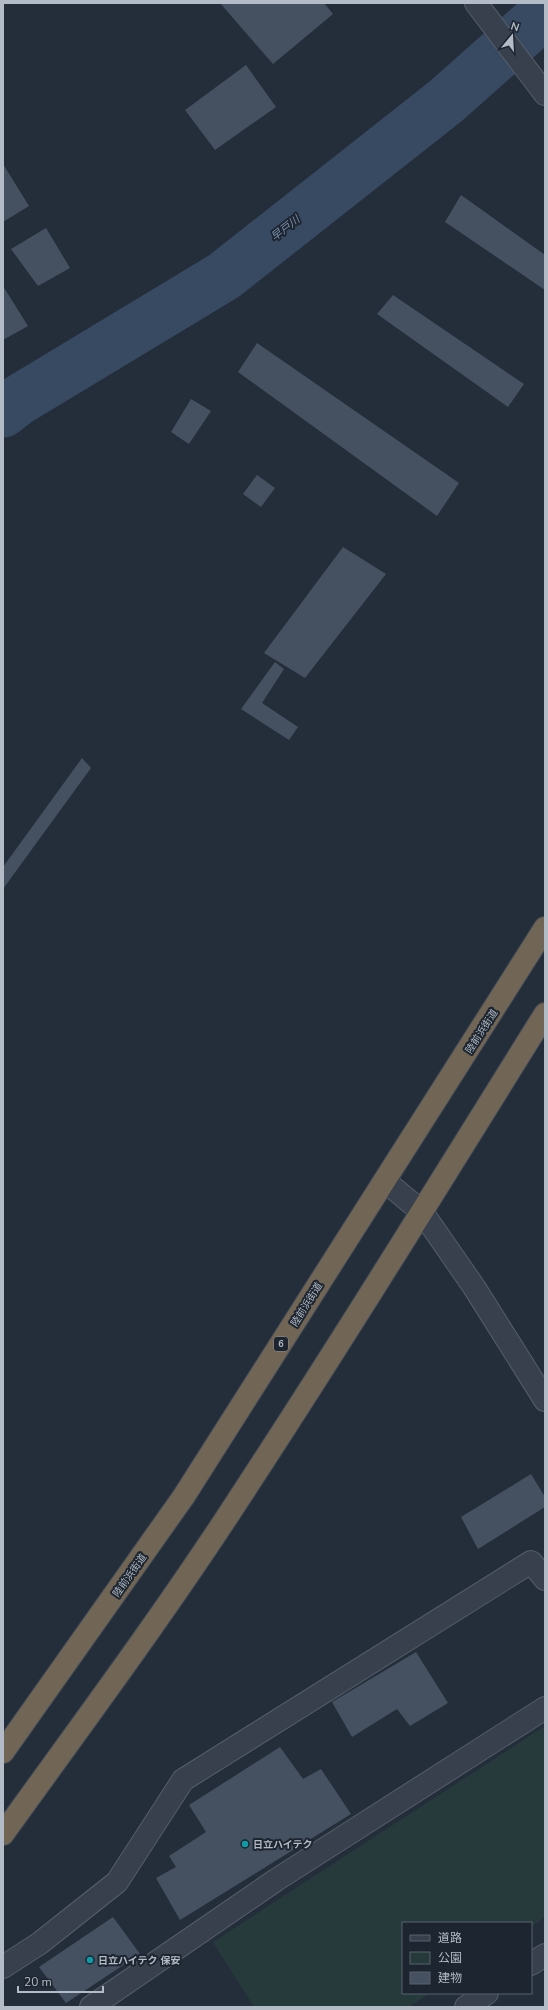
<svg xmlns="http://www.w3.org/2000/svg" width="548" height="2010" viewBox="0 0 548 2010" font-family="'Nunito Sans','Noto Sans JP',sans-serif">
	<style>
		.green { fill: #263a3c }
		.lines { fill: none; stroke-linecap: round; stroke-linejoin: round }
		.river { stroke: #384962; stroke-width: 51 }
		.building { fill: #455160 }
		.minor-casing { stroke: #555e69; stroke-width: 24 }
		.highway-casing { stroke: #434b56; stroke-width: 24 }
		.minor { stroke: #37404c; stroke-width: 22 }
		.highway { stroke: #716655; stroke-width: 22 }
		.culture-dot { fill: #0f9aa8; stroke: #1d2530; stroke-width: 1.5 }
		.labels { text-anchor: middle; stroke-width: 4; stroke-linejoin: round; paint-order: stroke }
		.shield { fill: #1d2530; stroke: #868e9a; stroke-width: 1 }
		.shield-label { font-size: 9px; font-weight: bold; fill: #b3bbc7 }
		.street-label { font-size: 10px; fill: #b3bbc7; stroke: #1d2530 }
		.poi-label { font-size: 10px; font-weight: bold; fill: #b3bbc7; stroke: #1d2530; text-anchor: start }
		.water-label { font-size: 11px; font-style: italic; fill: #7c91ae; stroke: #1d2530 }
	</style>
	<rect width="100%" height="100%" fill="#242e3b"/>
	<path class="green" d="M 545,1726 L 545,1917 L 531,1927 L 531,1923 L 403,1923 L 403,1993 L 430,1993 L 409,2007 L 254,2007 L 213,1942 Z"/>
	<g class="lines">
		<path class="river" d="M 3,412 L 17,401 L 224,276 L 446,101 L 545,13"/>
	</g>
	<path class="building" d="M 220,3 L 324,3 L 333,14 L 273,64 Z
		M 246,65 L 276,107 L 215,150 L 185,110 Z
		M 3,164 L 29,206 L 3,222 Z
		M 461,195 L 545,255 L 545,290 L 445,222 Z
		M 46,228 L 70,268 L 38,286 L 11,249 Z
		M 3,286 L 28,326 L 3,340 Z
		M 393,295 L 524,384 L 508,407 L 377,314 Z
		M 257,343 L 459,483 L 437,516 L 238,372 Z
		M 191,399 L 211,411 L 189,444 L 171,432 Z
		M 257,475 L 275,488 L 261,507 L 243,494 Z
		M 343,547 L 386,574 L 305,678 L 264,653 Z
		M 275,662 L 284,669 L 262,703 L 298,727 L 289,740 L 241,709 Z
		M 82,758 L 91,768 L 3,889 L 3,867 Z
		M 531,1474 L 545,1497 L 545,1507 L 478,1549 L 461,1517 Z
		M 416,1652 L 448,1703 L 410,1726 L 397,1709 L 352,1737 L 332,1702 Z
		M 280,1747 L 303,1779 L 321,1769 L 351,1814 L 180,1920 L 156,1878 L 176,1867 L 169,1856 L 206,1832 L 189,1805 Z
		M 113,1917 L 140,1954 L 66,2003 L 39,1967 Z"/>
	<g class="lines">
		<defs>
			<path id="minor" d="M 476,3 L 545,94
				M 385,1181 L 422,1212 L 474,1287 L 545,1400
				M 531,1964 L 545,1955
				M 3,1967 L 40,1943 L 117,1882 L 183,1780 L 531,1562 L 545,1579
				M 91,2007 L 276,1880 L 545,1708
				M 466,2007 L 487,1993"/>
			<path id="highway" d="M 3,1752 L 184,1496 L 545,928
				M 3,1834 C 77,1731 153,1629 223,1523 C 333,1356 439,1184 545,1014"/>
		</defs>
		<use href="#minor" class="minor-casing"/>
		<use href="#highway" class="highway-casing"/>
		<use href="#minor" class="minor"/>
		<use href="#highway" class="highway"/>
	</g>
	<g class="culture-dot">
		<circle cx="245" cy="1844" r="4"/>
		<circle cx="90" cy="1960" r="4"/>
	</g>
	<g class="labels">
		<rect class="shield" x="274" y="1337" width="14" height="14" rx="3"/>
		<g class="shield-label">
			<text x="281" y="1347">6</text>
		</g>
		<g class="street-label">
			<text transform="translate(481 1031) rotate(-57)" y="4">陸前浜街道</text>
			<text transform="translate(306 1304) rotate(-58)" y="4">陸前浜街道</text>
			<text transform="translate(129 1575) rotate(-55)" y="4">陸前浜街道</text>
		</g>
		<g class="poi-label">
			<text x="253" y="1848">日立ハイテク</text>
			<text x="98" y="1964">日立ハイテク 保安</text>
		</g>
		<g class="water-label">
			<text transform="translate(285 228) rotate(-38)" y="4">早戸川</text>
		</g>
	</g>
	<rect width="548" height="2010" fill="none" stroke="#b3bbc7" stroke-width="8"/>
	<rect x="402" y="1922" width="130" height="72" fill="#1d2530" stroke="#59616c"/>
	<rect x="410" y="1935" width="20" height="6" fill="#37404c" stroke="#59616c"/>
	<text x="438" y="1942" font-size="12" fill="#b3bbc7">道路</text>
	<rect x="410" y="1952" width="20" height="12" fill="#263a3c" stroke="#59616c"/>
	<text x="438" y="1962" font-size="12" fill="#b3bbc7">公園</text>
	<rect x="410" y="1972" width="20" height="12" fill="#455160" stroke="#59616c"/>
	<text x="438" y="1982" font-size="12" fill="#b3bbc7">建物</text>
	<g transform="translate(512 36) rotate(18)" stroke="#1d2530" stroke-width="3" paint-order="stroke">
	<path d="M0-3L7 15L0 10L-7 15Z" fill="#b3bbc7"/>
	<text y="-6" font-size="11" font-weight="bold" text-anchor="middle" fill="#b3bbc7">N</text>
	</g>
	<path d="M18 1986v6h85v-6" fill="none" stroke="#b3bbc7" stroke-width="2"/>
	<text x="24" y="1986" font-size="12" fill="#b3bbc7" stroke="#1d2530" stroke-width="3" paint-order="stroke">20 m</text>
</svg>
